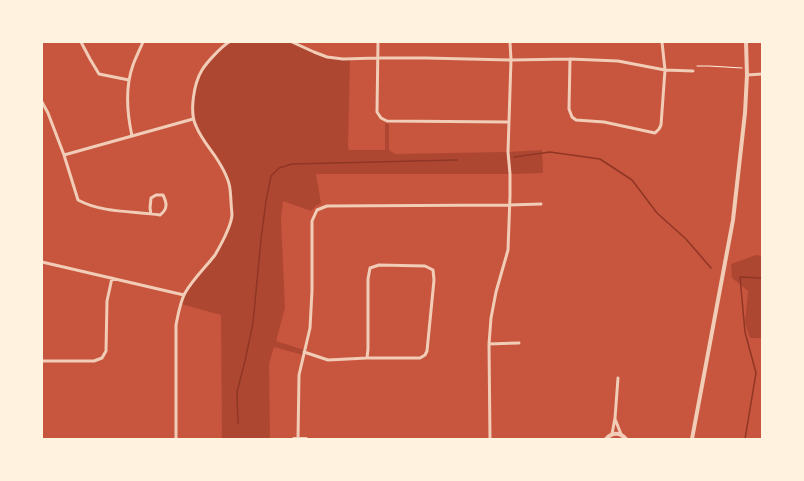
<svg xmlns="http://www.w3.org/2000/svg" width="804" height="481" viewBox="0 0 804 481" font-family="Rubik,sans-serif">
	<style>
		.green { fill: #ae4732 }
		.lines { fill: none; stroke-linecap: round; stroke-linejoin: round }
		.stream { stroke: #8f3625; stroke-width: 1.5 }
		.path { stroke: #fff3e0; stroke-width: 1 }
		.minor { stroke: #f1ccb7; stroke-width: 3 }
		.tertiary { stroke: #f1ccb7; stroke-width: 4 }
	</style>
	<rect width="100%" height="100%" fill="#c8553d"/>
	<path class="green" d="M 230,42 L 292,42 L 327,57 L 350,59 L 348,147 L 349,150 L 385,150 L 385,123 L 389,124 L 389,150 L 395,154 L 508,152 L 542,150 L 543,173 L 510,174 L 316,174 L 321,203 L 315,207 L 311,211 L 283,201 L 281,219 L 285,308 L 276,341 L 304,350 L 303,355 L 274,347 L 269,364 L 270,439 L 222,439 L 221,315 L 181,304 L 184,295 L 214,256 L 223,242 L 232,217 L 230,188 L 222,166 L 196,126 L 192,101 L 202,71 L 212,59 Z
		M 756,255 L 762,256 L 762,338 L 750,338 L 745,323 L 748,291 L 732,278 L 731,264 Z"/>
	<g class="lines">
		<path class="stream" d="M 514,157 L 550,152 L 600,159 L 632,180 L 657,213 L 686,239 L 711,268
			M 238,423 L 237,392 L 245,361 L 253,323 L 261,239 L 266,201 L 271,176 L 279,168 L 292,164 L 457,160
			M 745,439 L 756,373 L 745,332 L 740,277 L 762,278"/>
		<path class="path" d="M 697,66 L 709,66 L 742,68"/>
		<path class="minor" d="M 81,42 L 90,59 L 99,74 L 129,80
			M 292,42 L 314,52 L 327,57 L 343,59 L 378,58 L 426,58 L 511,60 L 570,59 L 618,61 L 665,70 L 693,71
			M 378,42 L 377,112 L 381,118 L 387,121 L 508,122
			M 570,59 L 569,109 L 572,117 L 576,120 L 604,122 L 655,133 L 659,129 L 661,125 L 665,70 L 662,42
			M 747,75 L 762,74
			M 42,102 L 48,113 L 64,155 L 78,200 C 102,213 133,211 160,215 C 168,209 167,203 163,195 L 156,195 L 151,198 L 150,208 L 151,214
			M 132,136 C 127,113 125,87 133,65 C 136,57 140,49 143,42
			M 64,155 L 193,119
			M 42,262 L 184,295
			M 489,344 L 519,343
			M 304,352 L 328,360 L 367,358 L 420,358 L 425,355 L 427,351 L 434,280 L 433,270 L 425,266 L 379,265 L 370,268 L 368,279 L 368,349 L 367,358
			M 42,361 L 94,361 L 102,358 L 106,351 L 107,301 L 112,278
			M 615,419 L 621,434
			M 612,434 L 615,418 L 618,378
			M 176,439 L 176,325 C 178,315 180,302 185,293 C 193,279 205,268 215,255 C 219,248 223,241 226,234 C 229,227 232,221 232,214 C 231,206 231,197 230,189 C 229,179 221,165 215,156 C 208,146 201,138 196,126 C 189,112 194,83 202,70 C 207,62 221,47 229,42
			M 298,439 L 299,375 L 310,328 L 312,291 L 312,221 L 317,210 L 327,206 L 509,205 L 541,204
			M 490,439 L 489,344 L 491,318 L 496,292 L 508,250 L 510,196 L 510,174 L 508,152 L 511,60 L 510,42"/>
		<path class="tertiary" d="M 294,439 L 306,439
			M 606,439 C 612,432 620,432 626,439
			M 692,439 L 733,220 L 745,113 L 747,75 L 746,42"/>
	</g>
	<rect width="804" height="481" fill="none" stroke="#fff3e0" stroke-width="86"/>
</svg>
